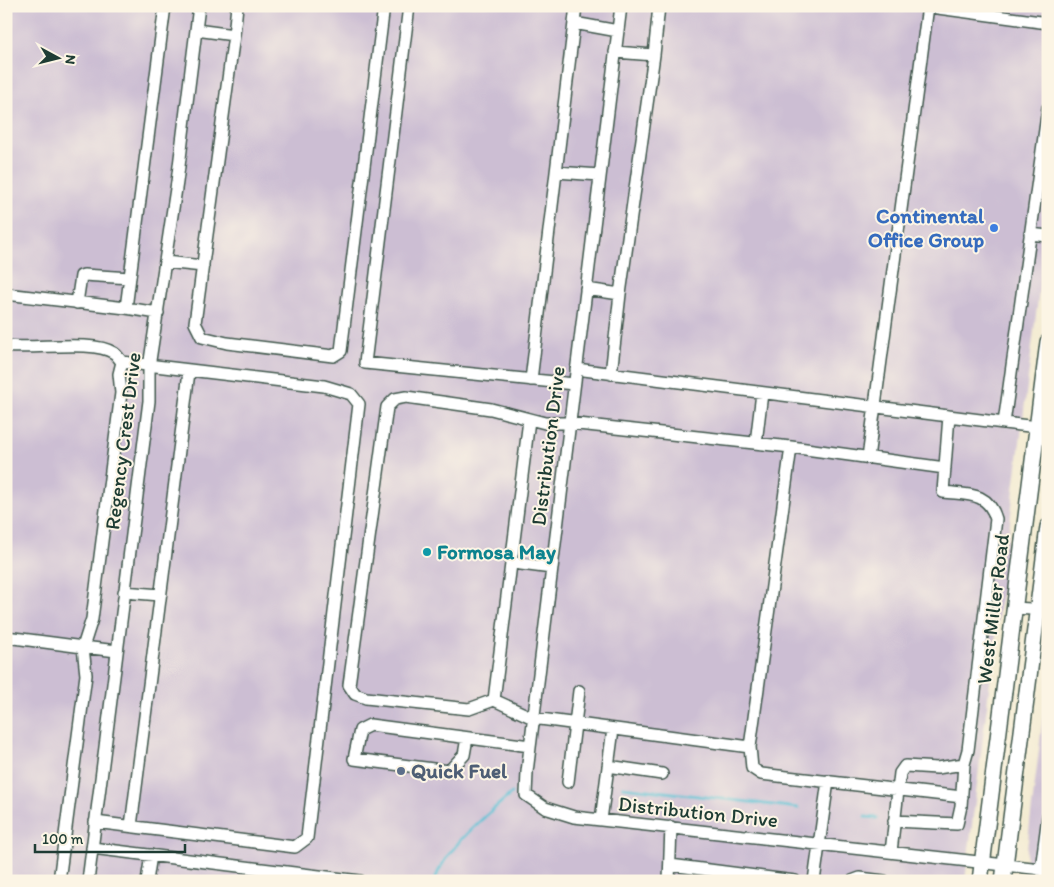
<svg xmlns="http://www.w3.org/2000/svg" width="1054" height="887" viewBox="0 0 1054 887" font-family="Itim,sans-serif">
	<style>
		.industrial { fill: #ccbed3 }
		.lines { fill: none; stroke-linecap: round; stroke-linejoin: round }
		.stream { stroke: #56bcd4; stroke-width: 3 }
		.minor-casing { stroke: #3f574c; stroke-width: 14 }
		.major-casing { stroke: #3f574c; stroke-width: 18 }
		.minor { stroke: #fff; stroke-width: 11 }
		.major { stroke: #fff; stroke-width: 15 }
		.shop-dot { fill: #3f7fe0; stroke: #fcf5e5; stroke-width: 2 }
		.culture-dot { fill: #0f9aa8; stroke: #fcf5e5; stroke-width: 2 }
		.service-dot { fill: #5c6f8a; stroke: #fcf5e5; stroke-width: 2 }
		.labels { text-anchor: middle; stroke-width: 4; stroke-linejoin: round; paint-order: stroke }
		.shop-label { font-size: 21px; font-weight: bold; fill: #366cbe; stroke: #fcf5e5; text-anchor: end }
		.street-label { font-size: 21px; fill: #1f3d34; stroke: #fcf5e5 }
		.culture-label { font-size: 21px; font-weight: bold; fill: #0d838f; stroke: #fcf5e5; text-anchor: start }
		.service-label { font-size: 21px; font-weight: bold; fill: #4e5e75; stroke: #fcf5e5; text-anchor: start }
	</style>
	<rect width="100%" height="100%" fill="#fcf5e5"/>
	<filter id="ink" filterUnits="userSpaceOnUse"><feTurbulence type="fractalNoise" baseFrequency=".02" numOctaves="2"/><feDisplacementMap in="SourceGraphic" scale="10" xChannelSelector="R" yChannelSelector="G"/><feConvolveMatrix kernelMatrix="1 2 1 2 8 2 1 2 1" color-interpolation-filters="sRGB"/></filter>
	<filter id="wash" filterUnits="userSpaceOnUse"><feTurbulence type="fractalNoise" baseFrequency=".0096" numOctaves="4" result="noise"/><feDisplacementMap in="SourceGraphic" scale="20" xChannelSelector="R" yChannelSelector="G"/><feGaussianBlur stdDeviation="1.12" result="paint"/><feColorMatrix in="noise" values="0 0 0 0 0 0 0 0 0 0 0 0 0 0 0 0 0 1.4 0 .05"/><feComposite in="paint" operator="in"/></filter>
	<g filter="url(#wash)">
		<rect width="100%" height="100%" fill="#f3ebd1"/>
		<path class="industrial" d="M 6,6 L 1048,6 L 1048,219 L 965,881 L 6,881 Z
			M 1048,675 L 1048,881 L 1023,881 Z"/>
		<g class="lines">
			<path class="stream" d="M 623,787 L 798,808
				M 865,817 L 877,818
				M 435,881 C 443,850 488,814 512,793"/>
		</g>
	</g>
	<g filter="url(#ink)">
		<g class="lines">
			<defs>
				<path id="minor" d="M 409,6 L 365,363 L 574,384
					M 576,6 L 574,23 L 618,31
					M 621,6 L 527,772 L 526,795 L 545,808 L 574,817 L 1041,869 L 1045,881
					M 923,6 L 1048,23
					M 196,30 L 234,35 L 195,323 L 202,337 L 227,343 L 333,356 L 341,351 L 384,6
					M 234,35 L 237,6
					M 615,52 L 654,55 L 659,6
					M 556,172 L 600,175
					M 1030,234 L 1048,236
					M 165,262 L 203,266
					M 586,289 L 620,294 L 654,55
					M 6,294 L 126,308
					M 77,303 L 81,276 L 84,275 L 130,278
					M 158,313 L 126,308 L 165,6
					M 6,346 C 33,350 93,339 114,353 C 117,355 120,360 122,362
					M 576,369 L 1004,423
					M 611,374 L 620,294
					M 531,380 L 574,23
					M 1037,427 L 1004,423 L 1048,108
					M 756,443 L 762,393
					M 868,458 L 928,6
					M 945,468 L 791,447 L 750,747 L 752,768 L 761,774 L 962,797
					M 513,563 L 552,568
					M 124,592 L 160,595
					M 1014,608 L 1048,610
					M 6,637 L 83,647 L 92,619 L 121,393 L 119,374 L 122,362 L 324,386 L 351,394 L 359,404 L 307,838 L 295,847 L 95,822
					M 494,700 L 529,420
					M 467,738 L 464,755 L 449,771 L 354,759 L 360,730 L 370,725 L 530,746
					M 750,747 L 533,718 L 494,700 L 469,709 L 366,698 L 355,694 L 349,685 L 387,407 L 395,399 L 406,397 L 491,409 L 545,423 L 569,423 L 791,447
					M 608,766 L 662,774
					M 568,782 L 579,691
					M 601,820 L 613,729
					M 894,821 L 957,824 L 961,806 L 964,764
					M 131,826 L 189,372
					M 92,848 L 360,881
					M 891,852 L 900,773 L 905,766 L 937,768 L 964,764 L 968,750 L 996,519 C 988,491 967,495 943,492 L 949,416
					M 670,865 L 795,881
					M 1041,869 L 1048,816
					M 59,881 L 86,675 L 83,647 L 117,651
					M 88,881 L 149,401 L 149,367 L 177,182 L 199,6
					M 147,881 L 151,855
					M 669,881 L 671,827
					M 814,881 L 828,781
					M 852,881 L 860,878 L 884,881"/>
				<path id="major" d="M 980,881 L 1048,342
					M 1003,881 L 1048,527"/>
			</defs>
			<use href="#minor" class="minor-casing"/>
			<use href="#major" class="major-casing"/>
			<use href="#minor" class="minor"/>
			<use href="#major" class="major"/>
		</g>
	</g>
	<circle class="shop-dot" cx="994" cy="228" r="5"/>
	<circle class="culture-dot" cx="427" cy="552" r="5"/>
	<circle class="service-dot" cx="401" cy="771" r="5"/>
	<g class="labels">
		<g class="shop-label">
			<text x="984" y="223">Continental<tspan x="984" dy="24">Office Group</tspan></text>
		</g>
		<g class="street-label">
			<text transform="translate(123 441) rotate(-83)" y="7">Regency Crest Drive</text>
			<text transform="translate(548 446) rotate(-83)" y="7">Distribution Drive</text>
			<text transform="translate(993 609) rotate(-83)" y="7">West Miller Road</text>
			<text transform="translate(698 812) rotate(6)" y="7">Distribution Drive</text>
		</g>
		<g class="culture-label">
			<text x="437" y="559">Formosa May</text>
		</g>
		<g class="service-label">
			<text x="411" y="778">Quick Fuel</text>
		</g>
	</g>
	<rect width="1054" height="887" fill="none" stroke="#fcf5e5" stroke-width="25"/>
	<g transform="translate(58 58) rotate(97)" stroke="#fcf5e5" stroke-width="4" paint-order="stroke">
	<path d="M0-4L9 19L0 12L-9 19Z" fill="#1f3d34"/>
	<text y="-8" font-size="14" font-weight="bold" text-anchor="middle" fill="#1f3d34">N</text>
	</g>
	<path d="M35 844v8h150v-8" fill="none" stroke="#1f3d34" stroke-width="2.5"/>
	<text x="42" y="844" font-size="15" fill="#1f3d34" stroke="#fcf5e5" stroke-width="4" paint-order="stroke">100 m</text>
</svg>
